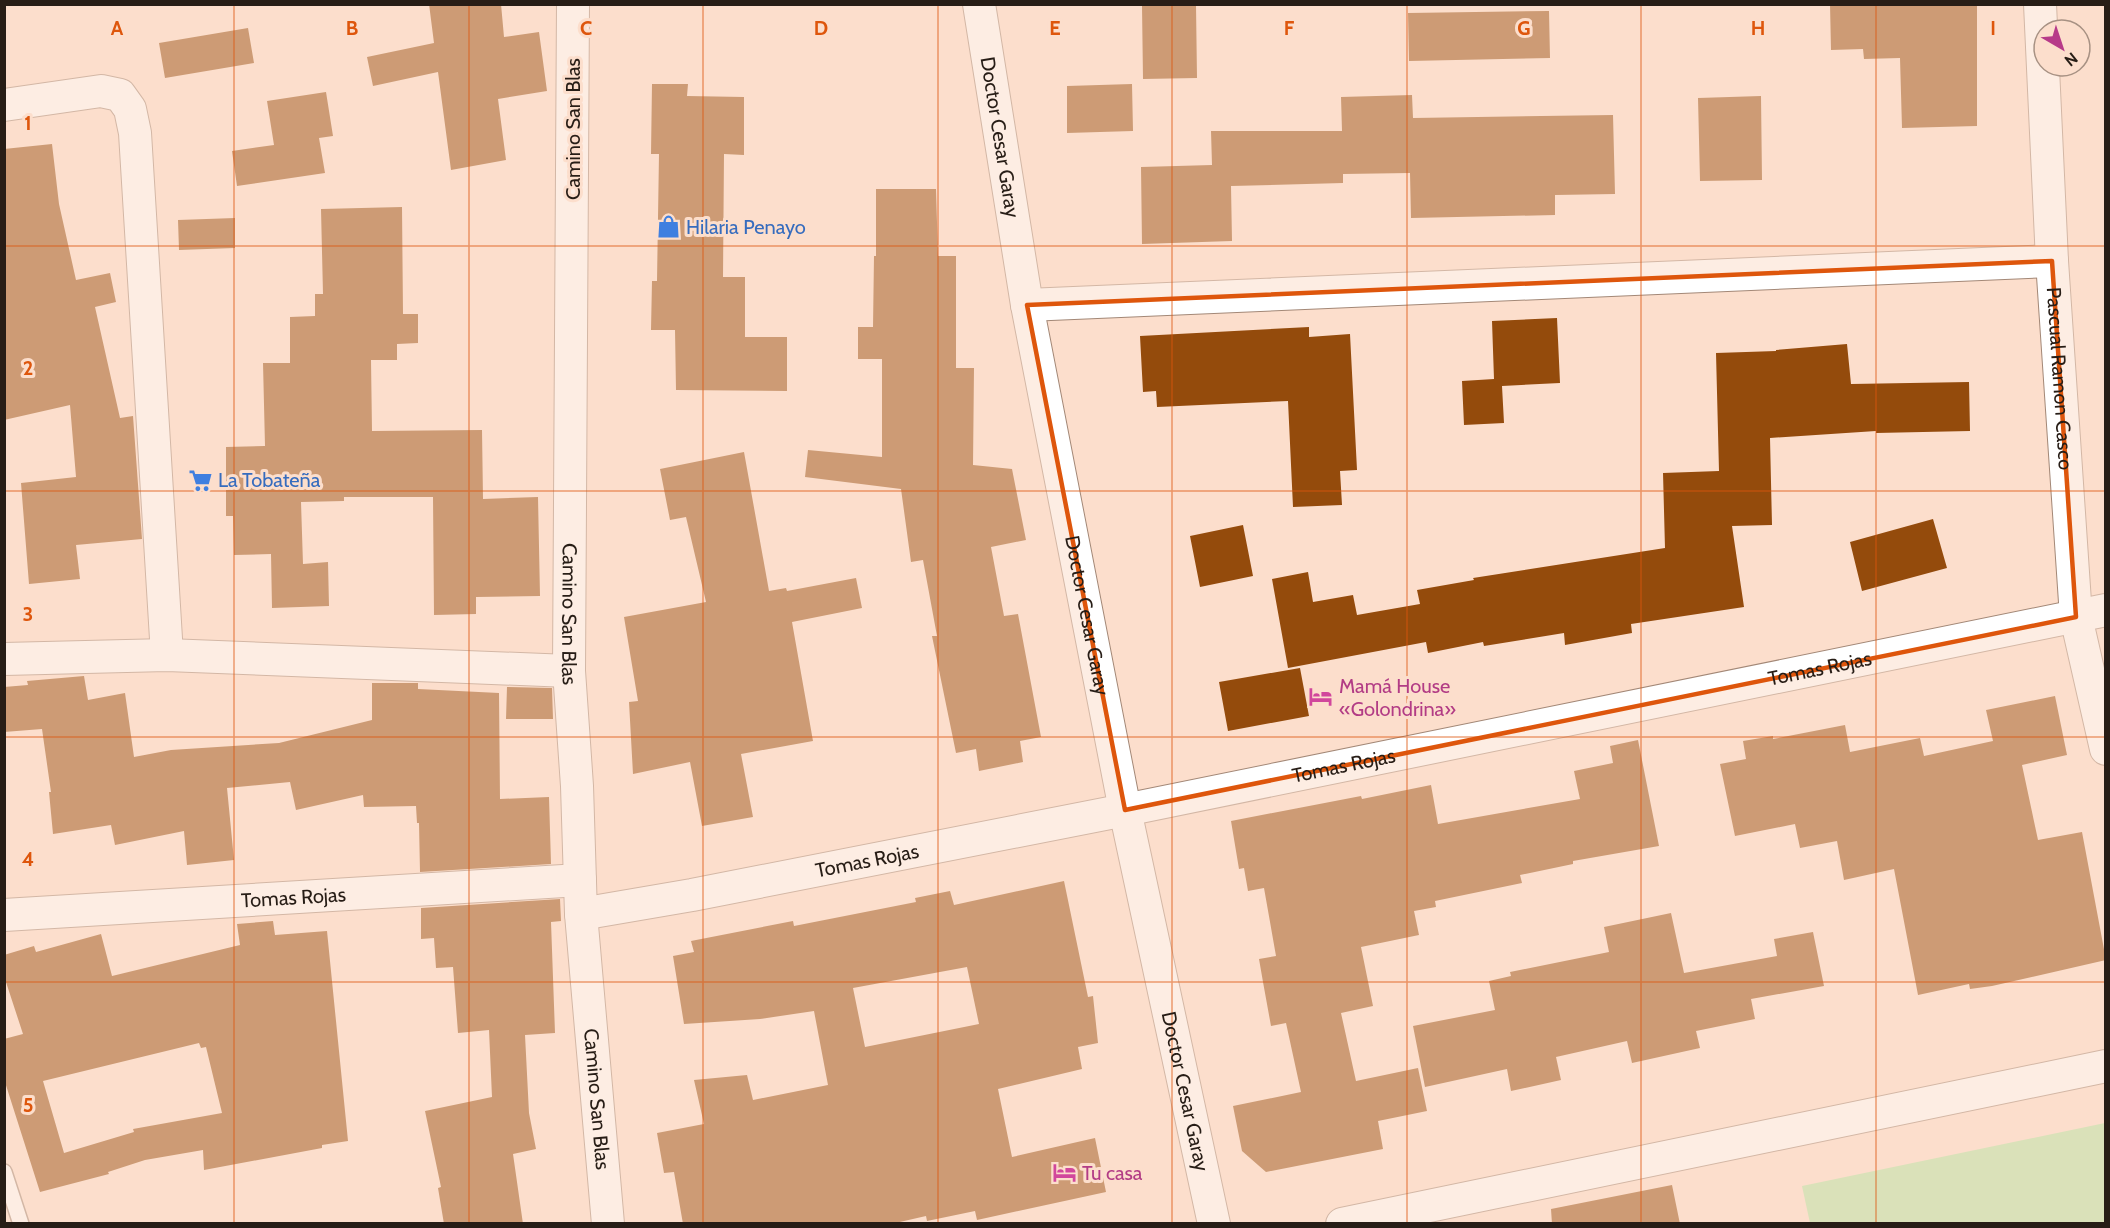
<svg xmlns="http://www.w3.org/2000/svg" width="2110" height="1228" viewBox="0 0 2110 1228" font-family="Cabin,sans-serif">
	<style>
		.green { fill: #b1e5a2 }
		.building { fill: #944b0c; fill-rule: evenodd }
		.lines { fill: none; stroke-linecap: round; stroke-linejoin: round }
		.service-casing { stroke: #a38877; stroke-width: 18 }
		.minor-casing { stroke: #a38877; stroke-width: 34 }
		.service { stroke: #fff; stroke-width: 15 }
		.minor { stroke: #fff; stroke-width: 32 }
		.marked { fill: none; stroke: #de560c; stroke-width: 4.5; stroke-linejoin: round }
		.grid { fill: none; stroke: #de560c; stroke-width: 1.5; stroke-opacity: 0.55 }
		.labels { text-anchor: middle; stroke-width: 6; stroke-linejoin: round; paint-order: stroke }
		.street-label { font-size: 20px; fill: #271d16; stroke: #fcdecc }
		.shop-label { font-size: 20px; fill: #366cbe; stroke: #fcdecc; text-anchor: start }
		.hotel-label { font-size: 20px; fill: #b23c85; stroke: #fcdecc; text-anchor: start }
		.grid-label { font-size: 20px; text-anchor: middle; font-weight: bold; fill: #de560c; stroke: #fcdecc; stroke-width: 6; stroke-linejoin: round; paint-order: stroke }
	</style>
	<rect width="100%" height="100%" fill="#fcdecc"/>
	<path class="green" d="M 2105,1123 L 2105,1223 L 1810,1223 L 1802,1186 Z"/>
	<path class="building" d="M 429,4 L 501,4 L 504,37 L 539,32 L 547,91 L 498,99 L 506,160 L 451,170 L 438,72 L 373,86 L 367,57 L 434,43 Z
		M 1830,4 L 1977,4 L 1977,126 L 1902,128 L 1900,58 L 1864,59 L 1863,49 L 1831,50 Z
		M 1196,5 L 1197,78 L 1143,79 L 1142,6 Z
		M 1549,11 L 1550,58 L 1409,61 L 1408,13 Z
		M 248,28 L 254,63 L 165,78 L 159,43 Z
		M 652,84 L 688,84 L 687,96 L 744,97 L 744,155 L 724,154 L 723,277 L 745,277 L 745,337 L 787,337 L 787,391 L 676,390 L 675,330 L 651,330 L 652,281 L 657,281 L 659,154 L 651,154 Z
		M 1132,84 L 1133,131 L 1067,133 L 1067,86 Z
		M 326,92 L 333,136 L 319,138 L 325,173 L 237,186 L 232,151 L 274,145 L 267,101 Z
		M 1412,95 L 1413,118 L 1613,115 L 1615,194 L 1555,195 L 1555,215 L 1411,218 L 1410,173 L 1343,174 L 1343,183 L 1231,186 L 1232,241 L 1142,244 L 1141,167 L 1212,165 L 1211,131 L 1342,131 L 1341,97 Z
		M 1761,96 L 1762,180 L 1700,181 L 1698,98 Z
		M 52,144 L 59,204 L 76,280 L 110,273 L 116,302 L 95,307 L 120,418 L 133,416 L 142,539 L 76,545 L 80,579 L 29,584 L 21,483 L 76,477 L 70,405 L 4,420 L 4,149 Z
		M 876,189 L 936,189 L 938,256 L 956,256 L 956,368 L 974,368 L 973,465 L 1012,469 L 1026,540 L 991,547 L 1004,616 L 1018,614 L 1041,737 L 1020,741 L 1023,762 L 979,771 L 976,749 L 956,753 L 932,636 L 937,636 L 923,560 L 911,562 L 901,489 L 805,477 L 808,450 L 882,457 L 882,359 L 858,359 L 858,327 L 873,327 L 874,256 L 876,256 Z
		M 402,207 L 403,314 L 418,314 L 418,343 L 397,344 L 397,360 L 371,360 L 372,431 L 482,430 L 483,499 L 538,497 L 540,596 L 476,597 L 476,614 L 434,615 L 433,497 L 344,497 L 344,501 L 301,502 L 303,564 L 328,562 L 329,606 L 272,608 L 271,554 L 234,555 L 233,516 L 226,516 L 226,447 L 265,446 L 263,363 L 290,363 L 290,317 L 315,316 L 315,294 L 323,294 L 321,209 Z
		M 235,218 L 235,248 L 179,250 L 178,220 Z
		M 1557,318 L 1560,383 L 1502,386 L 1504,423 L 1464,425 L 1462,381 L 1494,379 L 1492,321 Z
		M 1309,327 L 1309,337 L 1350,334 L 1357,470 L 1340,471 L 1342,505 L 1293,507 L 1288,401 L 1157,407 L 1156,391 L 1143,392 L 1140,336 Z
		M 1847,344 L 1851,384 L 1969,382 L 1970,431 L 1876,433 L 1876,431 L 1770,438 L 1772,525 L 1732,526 L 1744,607 L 1631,624 L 1632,633 L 1565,645 L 1564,633 L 1484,646 L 1483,642 L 1428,653 L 1426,642 L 1288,668 L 1272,579 L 1308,572 L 1313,602 L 1353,595 L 1357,615 L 1420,604 L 1417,590 L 1474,580 L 1473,578 L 1665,548 L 1663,473 L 1719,471 L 1716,353 L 1776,351 L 1776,350 Z
		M 744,452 L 769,591 L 786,588 L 787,591 L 856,578 L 862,608 L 792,622 L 813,741 L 741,754 L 753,817 L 702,826 L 690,762 L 633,774 L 629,702 L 638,701 L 624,617 L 706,602 L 686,517 L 670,520 L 660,469 Z
		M 1933,519 L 1947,568 L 1862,591 L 1850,542 Z
		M 1243,525 L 1253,576 L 1200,587 L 1190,536 Z
		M 1300,668 L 1309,716 L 1228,731 L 1219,682 Z
		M 84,676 L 88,700 L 125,693 L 134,757 L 171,750 L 279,743 L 372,720 L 372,683 L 418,683 L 418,689 L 499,693 L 500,799 L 549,797 L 551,864 L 420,872 L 419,823 L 417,823 L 416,806 L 364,807 L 363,795 L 296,810 L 290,782 L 227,788 L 234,860 L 187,865 L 184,831 L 115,845 L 111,825 L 53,834 L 49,792 L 51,792 L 42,729 L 4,732 L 4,687 L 28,685 L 27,681 Z
		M 507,687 L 552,688 L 553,719 L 506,719 Z
		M 2055,696 L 2067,755 L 2022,765 L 2038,840 L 2082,832 L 2106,960 L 1992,986 L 1970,989 L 1969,984 L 1918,995 L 1894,869 L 1844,880 L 1837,841 L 1800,848 L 1795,824 L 1735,836 L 1720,764 L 1746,759 L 1743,741 L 1773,736 L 1773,739 L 1845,725 L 1850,752 L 1920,738 L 1924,756 L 1993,741 L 1986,710 Z
		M 1638,740 L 1659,846 L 1573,861 L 1573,864 L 1520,875 L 1522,883 L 1435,901 L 1436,907 L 1414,911 L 1419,935 L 1361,947 L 1373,1006 L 1341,1013 L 1356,1081 L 1418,1068 L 1427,1111 L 1378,1121 L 1383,1149 L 1266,1172 L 1242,1151 L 1233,1106 L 1301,1092 L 1286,1023 L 1271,1026 L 1263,982 L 1259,959 L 1276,956 L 1264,888 L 1248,891 L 1244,868 L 1239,869 L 1231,821 L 1361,796 L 1362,799 L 1431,785 L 1438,824 L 1580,799 L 1574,771 L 1613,763 L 1610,746 Z
		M 1064,881 L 1088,997 L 1093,996 L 1098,1043 L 1078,1047 L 1082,1069 L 998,1089 L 1012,1157 L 1095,1138 L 1106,1192 L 977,1220 L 975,1211 L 927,1221 L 926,1216 L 891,1224 L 683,1224 L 674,1172 L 664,1173 L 657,1133 L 704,1124 L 694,1080 L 747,1075 L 753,1100 L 828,1085 L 814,1011 L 760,1019 L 684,1024 L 673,956 L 694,952 L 691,941 L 793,921 L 794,926 L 916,902 L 915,898 L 950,891 L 954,905 ZM 967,967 L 979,1024 L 865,1047 L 853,988 Z
		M 560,899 L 561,921 L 551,922 L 555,1033 L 525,1035 L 529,1113 L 536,1149 L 513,1154 L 523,1224 L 444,1224 L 438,1188 L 441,1187 L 425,1111 L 492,1097 L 489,1030 L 458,1033 L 453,967 L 436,968 L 434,938 L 421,939 L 421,908 Z
		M 1671,913 L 1684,973 L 1777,956 L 1774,939 L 1813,932 L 1824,986 L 1751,999 L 1755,1019 L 1696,1031 L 1700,1048 L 1632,1063 L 1627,1041 L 1556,1057 L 1561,1080 L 1511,1091 L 1507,1069 L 1425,1087 L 1413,1026 L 1495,1010 L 1489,981 L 1511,976 L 1510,972 L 1609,952 L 1604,927 Z
		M 273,921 L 275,935 L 327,931 L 348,1141 L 322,1145 L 322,1148 L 204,1170 L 203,1150 L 145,1160 L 108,1172 L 109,1174 L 40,1192 L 4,1079 L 4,1039 L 23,1034 L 4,976 L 4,955 L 34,946 L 36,952 L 101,934 L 112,976 L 240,945 L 237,924 ZM 199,1043 L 201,1048 L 206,1047 L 222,1113 L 133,1129 L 134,1132 L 64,1153 L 43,1081 Z
		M 1672,1185 L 1680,1224 L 1552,1224 L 1551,1209 Z"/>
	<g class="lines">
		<defs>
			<path id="service" d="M 4,1172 L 21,1224"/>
			<g id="minor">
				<path id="s1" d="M 573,4 L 569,671 L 577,786 L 581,914 L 608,1224"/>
				<path id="s2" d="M 979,4 L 1027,305 L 1125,810 L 1214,1224"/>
				<path id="s3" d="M 2040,4 L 2052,261 L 2076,617 L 2106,749"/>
				<path d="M 4,105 L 101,91 L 120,95 L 130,109 L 135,133 L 167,655"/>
				<path d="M 1027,305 L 2052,261"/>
				<path d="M 4,659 L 167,655 L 569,671"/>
				<path id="s4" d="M 581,914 L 692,895 L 1125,810 L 2106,610"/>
				<path id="s5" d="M 4,915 L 580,880"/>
				<path d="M 1342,1224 L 2106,1066"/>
			</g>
		</defs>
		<use href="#service" class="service-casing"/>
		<use href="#minor" class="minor-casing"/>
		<use href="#service" class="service"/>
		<use href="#minor" class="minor"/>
	</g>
	<path d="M0 0H2110V1228H0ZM 2052,261 L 2076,617 L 1125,810 L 1027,305 Z" fill="#fcdecc" fill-opacity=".55" fill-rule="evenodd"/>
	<path class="marked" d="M 2052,261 L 2076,617 L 1125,810 L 1027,305 Z"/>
	<path class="grid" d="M 234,4 L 234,1224M 469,4 L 469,1224M 703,4 L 703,1224M 938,4 L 938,1224M 1172,4 L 1172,1224M 1407,4 L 1407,1224M 1641,4 L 1641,1224M 1876,4 L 1876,1224M 4,246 L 2106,246M 4,491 L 2106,491M 4,737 L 2106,737M 4,982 L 2106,982"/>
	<defs>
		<symbol id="shop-bare" viewBox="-9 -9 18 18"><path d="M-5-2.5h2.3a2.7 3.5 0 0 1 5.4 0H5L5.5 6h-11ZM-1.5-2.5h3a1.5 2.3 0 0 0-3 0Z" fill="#3f7fe0" stroke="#fcdecc" stroke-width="2.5" paint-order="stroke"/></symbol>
		<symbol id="supermarket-bare" viewBox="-9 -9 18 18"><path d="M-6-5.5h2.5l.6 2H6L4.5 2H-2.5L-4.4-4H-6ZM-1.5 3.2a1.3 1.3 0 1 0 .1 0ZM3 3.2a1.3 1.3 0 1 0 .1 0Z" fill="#3f7fe0" stroke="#fcdecc" stroke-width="2.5" paint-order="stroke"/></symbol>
		<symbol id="hotel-bare" viewBox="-9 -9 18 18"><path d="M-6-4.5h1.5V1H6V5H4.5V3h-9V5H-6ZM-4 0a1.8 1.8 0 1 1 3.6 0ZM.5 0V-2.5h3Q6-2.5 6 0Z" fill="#d1479c" stroke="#fcdecc" stroke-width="2.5" paint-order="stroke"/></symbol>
	</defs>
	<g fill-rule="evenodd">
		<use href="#shop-bare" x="652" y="210" width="33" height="33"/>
		<use href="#supermarket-bare" x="184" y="464" width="33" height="33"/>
		<use href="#hotel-bare" x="1304" y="680" width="33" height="33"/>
		<use href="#hotel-bare" x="1048" y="1156" width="33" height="33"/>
	</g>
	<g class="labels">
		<g class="street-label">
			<text transform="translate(573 129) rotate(-90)" y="7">Camino San Blas</text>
			<text dy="7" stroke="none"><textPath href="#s2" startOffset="135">Doctor Cesar Garay</textPath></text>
			<text dy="7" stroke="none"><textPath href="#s3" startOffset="375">Pascual Ramon Casco</textPath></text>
			<text dy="7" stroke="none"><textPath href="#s1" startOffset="610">Camino San Blas</textPath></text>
			<text dy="7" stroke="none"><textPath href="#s2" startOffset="621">Doctor Cesar Garay</textPath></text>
			<text dy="7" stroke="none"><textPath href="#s4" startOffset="1263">Tomas Rojas</textPath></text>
			<text dy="7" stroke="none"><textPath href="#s4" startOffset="777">Tomas Rojas</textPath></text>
			<text dy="7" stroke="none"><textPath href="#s4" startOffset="291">Tomas Rojas</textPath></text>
			<text dy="7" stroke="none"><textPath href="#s5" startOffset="290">Tomas Rojas</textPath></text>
			<text dy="7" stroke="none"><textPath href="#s2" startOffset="1107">Doctor Cesar Garay</textPath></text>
			<text dy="7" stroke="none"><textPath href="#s1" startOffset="1096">Camino San Blas</textPath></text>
		</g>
		<g class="shop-label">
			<text x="686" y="234">Hilaria Penayo</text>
			<text x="218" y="487">La Tobateña</text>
		</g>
		<g class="hotel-label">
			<text x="1339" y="693">Mamá House<tspan x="1339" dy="23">«Golondrina»</tspan></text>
			<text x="1082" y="1180">Tu casa</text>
		</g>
	</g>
	<g class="grid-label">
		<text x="117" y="35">A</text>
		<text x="352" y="35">B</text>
		<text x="586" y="35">C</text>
		<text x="821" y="35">D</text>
		<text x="1055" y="35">E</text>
		<text x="1289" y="35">F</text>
		<text x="1524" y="35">G</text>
		<text x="1758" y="35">H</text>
		<text x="1993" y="35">I</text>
		<text x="28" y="130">1</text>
		<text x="28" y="375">2</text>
		<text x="28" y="621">3</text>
		<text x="28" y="866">4</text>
		<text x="28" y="1112">5</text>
	</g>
	<rect width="2110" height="1228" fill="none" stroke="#271d16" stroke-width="12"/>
	<g transform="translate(2062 48) rotate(141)"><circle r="28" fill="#fcdecc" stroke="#a79183" stroke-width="1.5"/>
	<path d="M0-4.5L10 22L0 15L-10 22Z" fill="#b73a89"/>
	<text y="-9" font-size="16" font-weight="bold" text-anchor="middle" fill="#271d16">N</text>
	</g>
</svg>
